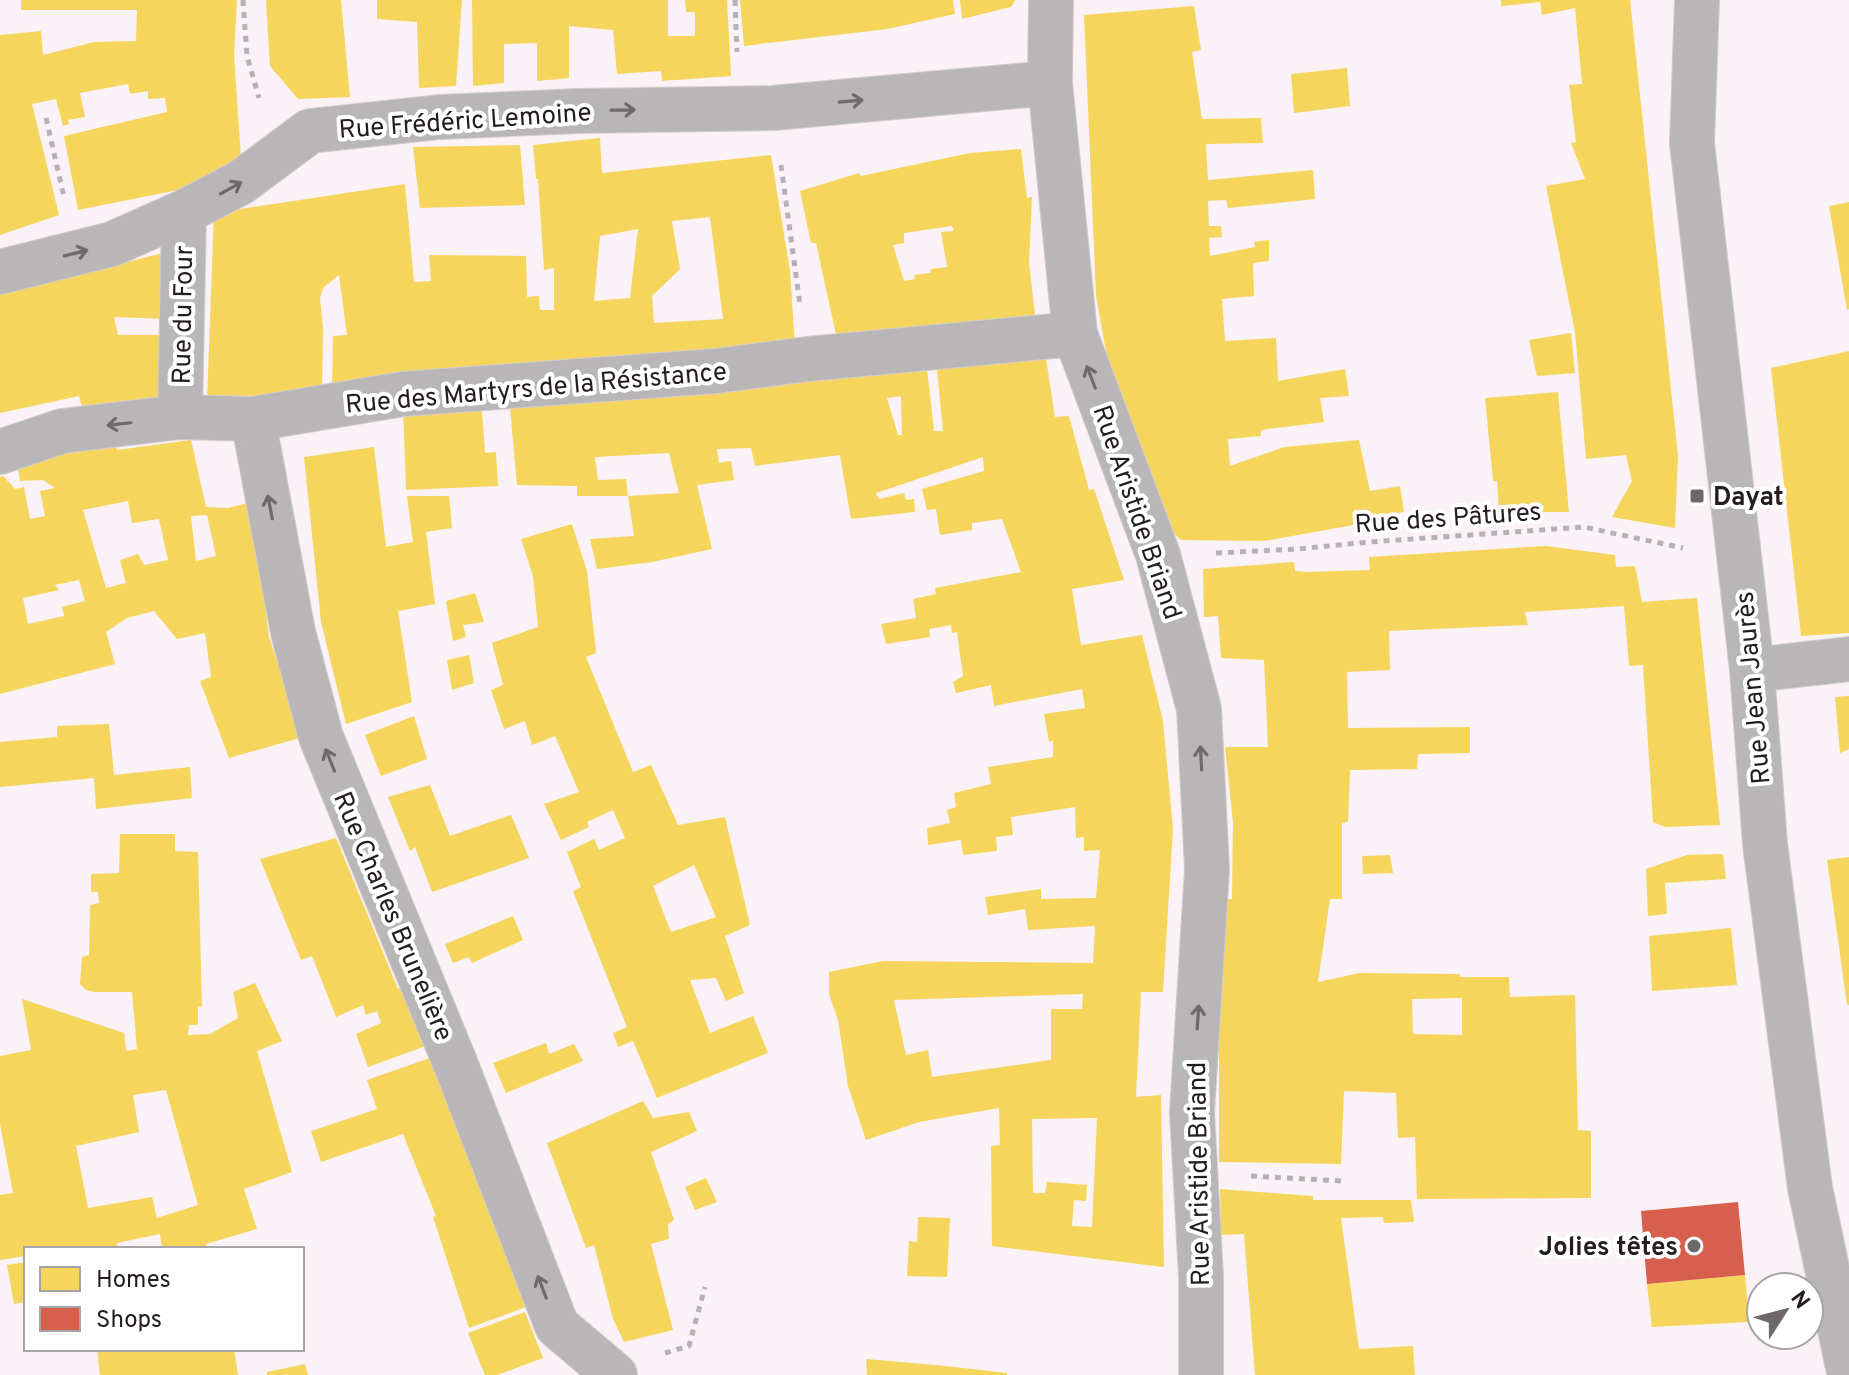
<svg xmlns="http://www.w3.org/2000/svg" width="1849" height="1375" viewBox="0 0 1849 1375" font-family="Overpass,sans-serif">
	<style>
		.homes { fill: #f6d55c; fill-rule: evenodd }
		.shops { fill: #d6604d }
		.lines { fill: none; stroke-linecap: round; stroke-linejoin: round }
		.minor-casing { stroke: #d2cccf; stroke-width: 46 }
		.path { stroke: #b5b1b4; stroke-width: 5; stroke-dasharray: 6 6; stroke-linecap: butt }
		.minor { stroke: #b9b6b7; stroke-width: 44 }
		.oneway { stroke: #6e696c }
		.poi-dot { fill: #6e676b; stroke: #fff; stroke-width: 3 }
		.labels { text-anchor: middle; stroke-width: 8; stroke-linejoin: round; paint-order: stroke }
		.street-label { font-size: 26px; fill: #231c20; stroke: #fff }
		.poi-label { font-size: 26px; font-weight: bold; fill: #231c20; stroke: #fff; text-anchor: start }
	</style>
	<rect width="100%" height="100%" fill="#faf2f6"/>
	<path class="homes" d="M 21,0 L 237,0 L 234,55 L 241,158 L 188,188 L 78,210 L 64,136 L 167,112 L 165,98 L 148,99 L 148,91 L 130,94 L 128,84 L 80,93 L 85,117 L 68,120 L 69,124 L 63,126 L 56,99 L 32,104 L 59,215 L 0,235 L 0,35 L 41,31 L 43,55 L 94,42 L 136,41 L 137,10 L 21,10 Z
		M 266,0 L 341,0 L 350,97 L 298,99 L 270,66 Z
		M 377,0 L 462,0 L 456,86 L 419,88 L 417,22 L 377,19 Z
		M 472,0 L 668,0 L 668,36 L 695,36 L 695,12 L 686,12 L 685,0 L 727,0 L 731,76 L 662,81 L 661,71 L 617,74 L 613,30 L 569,26 L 569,78 L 537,81 L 537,43 L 504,44 L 504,83 L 473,86 Z
		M 740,0 L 953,0 L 955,14 L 887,29 L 744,46 Z
		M 960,0 L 1015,0 L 1011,7 L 962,19 Z
		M 1501,0 L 1630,0 L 1678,456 L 1675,528 L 1612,517 L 1632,481 L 1626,455 L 1586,459 L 1575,332 L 1546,186 L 1585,179 L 1571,143 L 1576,142 L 1569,85 L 1582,84 L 1575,8 L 1542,15 L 1540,2 L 1501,6 Z
		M 1194,6 L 1201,50 L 1192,52 L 1202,119 L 1261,118 L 1263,143 L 1206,144 L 1208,180 L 1313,170 L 1315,199 L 1228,208 L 1226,200 L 1208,201 L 1209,226 L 1221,226 L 1222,237 L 1209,238 L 1210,256 L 1255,247 L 1254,242 L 1269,240 L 1269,261 L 1253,263 L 1254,296 L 1222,299 L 1225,341 L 1276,338 L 1278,381 L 1345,369 L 1349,396 L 1320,398 L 1324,422 L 1261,430 L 1261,436 L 1228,439 L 1230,466 L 1284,447 L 1359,440 L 1370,491 L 1400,486 L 1404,512 L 1375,516 L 1376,521 L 1264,541 L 1181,540 L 1163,524 L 1108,363 L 1096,295 L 1084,15 Z
		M 1347,68 L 1350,106 L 1294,113 L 1291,74 Z
		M 600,138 L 602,173 L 771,155 L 790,271 L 795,346 L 332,390 L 333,336 L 347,335 L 339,275 L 323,288 L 320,298 L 323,329 L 322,391 L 207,401 L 214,213 L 405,184 L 414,282 L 431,281 L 429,255 L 526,256 L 527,297 L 539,296 L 540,310 L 554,310 L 554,268 L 544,270 L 538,179 L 536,179 L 533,145 ZM 710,217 L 723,319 L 654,323 L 652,296 L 680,269 L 672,221 ZM 638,229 L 630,298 L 594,301 L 600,236 Z
		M 520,145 L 525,205 L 420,208 L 413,147 Z
		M 1021,149 L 1027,198 L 1032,197 L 1029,263 L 1036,323 L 838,344 L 816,243 L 811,243 L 800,191 L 859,173 L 861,176 L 970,153 ZM 952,226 L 954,231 L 941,232 L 947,267 L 931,269 L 930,273 L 914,275 L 915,279 L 904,281 L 893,245 L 904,243 L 904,233 Z
		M 1849,202 L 1849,309 L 1847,310 L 1829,206 Z
		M 167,252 L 168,319 L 114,317 L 118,335 L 169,335 L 167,400 L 83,410 L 79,396 L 0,413 L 0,294 Z
		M 1571,333 L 1575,373 L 1537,376 L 1529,340 Z
		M 1849,351 L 1849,633 L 1801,636 L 1771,368 Z
		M 1045,352 L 1055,417 L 1069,416 L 1089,490 L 1094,489 L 1124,580 L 1072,589 L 1081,645 L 1142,635 L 1163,721 L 1173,829 L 1163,992 L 1141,992 L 1136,1097 L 1161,1095 L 1164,1267 L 992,1246 L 991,1146 L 1000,1145 L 999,1108 L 919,1122 L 866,1140 L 848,1086 L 838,1020 L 829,994 L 829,972 L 883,961 L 1093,963 L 1095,926 L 1028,930 L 1025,909 L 988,915 L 985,897 L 1041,889 L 1041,899 L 1096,898 L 1100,850 L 1084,851 L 1084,837 L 1076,838 L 1075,807 L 1011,817 L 1013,835 L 996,837 L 997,851 L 963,855 L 961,840 L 928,845 L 927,828 L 950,823 L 947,810 L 956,807 L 954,793 L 991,784 L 988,767 L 1053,757 L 1053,740 L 1049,742 L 1044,714 L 1085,708 L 1082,689 L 994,706 L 991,685 L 956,693 L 953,682 L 963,676 L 957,632 L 952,633 L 951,625 L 929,629 L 930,637 L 886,644 L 881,624 L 916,618 L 913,599 L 936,594 L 935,588 L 1021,572 L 1002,519 L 972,523 L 972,530 L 940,535 L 936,509 L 927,510 L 922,489 L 984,471 L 983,457 L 876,493 L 879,499 L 904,493 L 906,500 L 914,499 L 915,512 L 851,519 L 840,455 L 755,466 L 751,448 L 717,449 L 719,463 L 731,461 L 734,480 L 697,485 L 712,549 L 652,562 L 597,569 L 590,539 L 634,536 L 628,496 L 679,493 L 669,453 L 595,457 L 598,480 L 626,479 L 628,496 L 577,496 L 577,486 L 517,485 L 509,396 L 926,360 L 934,431 L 943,431 L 936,359 ZM 901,396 L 902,435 L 898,435 L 887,398 ZM 1083,994 L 1082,1009 L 1051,1009 L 1051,1060 L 932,1077 L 928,1050 L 906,1055 L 894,1000 ZM 1097,1118 L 1092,1227 L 1072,1226 L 1074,1200 L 1086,1201 L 1087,1185 L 1047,1182 L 1045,1193 L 1033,1193 L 1032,1119 Z
		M 1558,392 L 1569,512 L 1499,512 L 1497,481 L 1493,481 L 1485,398 Z
		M 481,399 L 485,453 L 496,452 L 498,486 L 406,490 L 403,405 Z
		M 114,437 L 117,450 L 191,440 L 206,507 L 228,508 L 252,502 L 269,637 L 303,737 L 229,758 L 200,681 L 211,677 L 205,633 L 177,639 L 154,611 L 127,618 L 106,632 L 115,664 L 0,694 L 0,477 L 3,476 L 15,489 L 24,487 L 30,519 L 45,516 L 40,491 L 55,488 L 43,480 L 20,481 L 17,461 ZM 128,501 L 132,523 L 159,519 L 168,560 L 144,565 L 138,554 L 120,560 L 126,583 L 106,588 L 83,510 ZM 207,515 L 216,556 L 196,561 L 191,516 ZM 79,580 L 85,601 L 62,607 L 64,616 L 28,624 L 23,598 L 59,590 L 55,585 Z
		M 374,447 L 386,547 L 413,542 L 407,496 L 449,496 L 452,528 L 426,532 L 435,604 L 398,611 L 412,702 L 346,724 L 321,622 L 304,457 Z
		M 572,524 L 587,571 L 596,653 L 586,657 L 633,772 L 651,765 L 678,825 L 725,817 L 750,925 L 725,936 L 744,993 L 726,1001 L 716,978 L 690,980 L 710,1033 L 753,1016 L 768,1053 L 657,1098 L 633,1041 L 618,1047 L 613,1033 L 627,1027 L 573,891 L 581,887 L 567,852 L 594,839 L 599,850 L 625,838 L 613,810 L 587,822 L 589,827 L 561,840 L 544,804 L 579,792 L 555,736 L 532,745 L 525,721 L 504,729 L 491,690 L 503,685 L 492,643 L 538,627 L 533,576 L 521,539 ZM 694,865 L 716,917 L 671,932 L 653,886 Z
		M 1546,546 L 1615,555 L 1616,567 L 1635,566 L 1642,602 L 1697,598 L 1720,825 L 1665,827 L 1653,822 L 1643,665 L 1629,666 L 1624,606 L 1525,612 L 1528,625 L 1389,631 L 1390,670 L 1347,672 L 1348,728 L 1470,727 L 1470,753 L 1418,754 L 1417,769 L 1350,770 L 1348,822 L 1342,823 L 1342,899 L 1330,899 L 1318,982 L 1360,973 L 1459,974 L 1461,977 L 1509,977 L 1510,997 L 1575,995 L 1578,1130 L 1591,1131 L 1591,1198 L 1417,1199 L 1415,1137 L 1398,1138 L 1396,1093 L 1344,1091 L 1341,1164 L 1219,1162 L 1219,999 L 1224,899 L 1232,899 L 1233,822 L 1225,747 L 1268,747 L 1264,660 L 1221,658 L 1218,616 L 1204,617 L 1203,569 L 1294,562 L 1295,571 L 1305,572 L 1370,570 L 1369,557 ZM 1462,998 L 1462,1035 L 1413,1034 L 1412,999 Z
		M 475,593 L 484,622 L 463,625 L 466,637 L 453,641 L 446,601 Z
		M 469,655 L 474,683 L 452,690 L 447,660 Z
		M 1849,696 L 1849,749 L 1840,753 L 1835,697 Z
		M 414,716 L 427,759 L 381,776 L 365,735 Z
		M 109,724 L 114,775 L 190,767 L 192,798 L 96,809 L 94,778 L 0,787 L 0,742 L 57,737 L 57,726 Z
		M 430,785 L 450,836 L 511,815 L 529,858 L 432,892 L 415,847 L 410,851 L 388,797 Z
		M 120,834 L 175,834 L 175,851 L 198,852 L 202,1007 L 198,1006 L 198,1025 L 189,1025 L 188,1035 L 210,1034 L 238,1018 L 233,992 L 255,983 L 282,1041 L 257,1051 L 292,1172 L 244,1189 L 257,1229 L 206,1244 L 208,1249 L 162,1249 L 160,1234 L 117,1243 L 118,1249 L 26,1249 L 26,1256 L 0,1260 L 0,1195 L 13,1193 L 0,1124 L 0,1056 L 31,1050 L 22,999 L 124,1033 L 126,1051 L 137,1049 L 132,992 L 94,992 L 86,990 L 80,984 L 82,957 L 89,955 L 90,905 L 99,903 L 98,892 L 91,892 L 91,874 L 119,873 ZM 166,1090 L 198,1205 L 157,1218 L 152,1197 L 88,1208 L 76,1146 L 139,1132 L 133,1095 Z
		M 336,838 L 398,989 L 402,987 L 426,1046 L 368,1067 L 356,1034 L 381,1023 L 377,1011 L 366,1015 L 363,1005 L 336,1017 L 312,956 L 301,960 L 260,859 Z
		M 1723,854 L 1726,879 L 1665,883 L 1667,914 L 1648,916 L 1646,869 L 1687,855 Z
		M 1390,855 L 1393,873 L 1363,874 L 1362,856 Z
		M 1849,857 L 1849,1005 L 1847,1005 L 1827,860 Z
		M 513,916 L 523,940 L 472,963 L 469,957 L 453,963 L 445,944 Z
		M 1731,928 L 1737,985 L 1652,991 L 1649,936 Z
		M 546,1043 L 549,1054 L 574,1044 L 583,1061 L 506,1093 L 493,1063 Z
		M 430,1058 L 487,1196 L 526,1307 L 469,1328 L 433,1217 L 436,1216 L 403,1134 L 321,1162 L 311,1131 L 377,1109 L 367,1080 Z
		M 643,1101 L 653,1118 L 689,1112 L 697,1131 L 651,1152 L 674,1220 L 668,1224 L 669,1239 L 651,1244 L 673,1330 L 624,1342 L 613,1319 L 594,1245 L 586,1248 L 547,1143 Z
		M 706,1178 L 717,1202 L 695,1210 L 685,1187 Z
		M 1220,1189 L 1313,1196 L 1313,1200 L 1411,1200 L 1414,1222 L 1384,1223 L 1383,1217 L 1341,1218 L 1359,1349 L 1413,1346 L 1415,1375 L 1255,1375 L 1244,1234 L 1221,1235 Z
		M 918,1217 L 950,1218 L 947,1277 L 907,1276 L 909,1241 L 917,1242 Z
		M 26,1262 L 26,1302 L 14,1304 L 7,1265 Z
		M 1745,1275 L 1749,1322 L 1652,1327 L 1647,1284 Z
		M 525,1312 L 543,1358 L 497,1375 L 485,1375 L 468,1333 Z
		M 97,1349 L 234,1349 L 238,1375 L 100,1375 Z
		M 866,1359 L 946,1366 L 1007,1373 L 1007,1375 L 867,1375 Z
		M 305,1364 L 308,1375 L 267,1375 L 267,1372 Z"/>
	<path class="shops" d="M 1738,1202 L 1745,1275 L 1647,1284 L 1641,1211 Z"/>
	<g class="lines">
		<defs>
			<path id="minor" d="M 1051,0 L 1050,83 L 1075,334 L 1158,555 L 1199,709 L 1207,869 L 1192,1112 L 1201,1277 L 1201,1375
				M 1697,0 L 1692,143 L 1752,670 L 1765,844 L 1810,1188 L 1849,1372
				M 0,272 L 112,244 L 184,212 L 240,183 L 310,131 L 440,117 L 578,111 L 773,108 L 1050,83
				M 180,417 L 184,212
				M 253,419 L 293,632 L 321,737 L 456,1065 L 557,1326 L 615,1375
				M 0,452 L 62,431 L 180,417 L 253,419 L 403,394 L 716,371 L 808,359 L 1075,334
				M 1752,670 L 1849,659"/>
		</defs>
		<use href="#minor" class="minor-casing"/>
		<path class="path" d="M 243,0 L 247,56 L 259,98
			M 735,0 L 737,52
			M 46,118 L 64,197
			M 781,165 L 800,305
			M 1216,553 L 1298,549 L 1369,542 L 1584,527 L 1683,548
			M 1251,1176 L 1343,1181
			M 665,1353 L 689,1346 L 705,1287"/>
		<use href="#minor" class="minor"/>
	</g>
	<defs><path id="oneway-shaft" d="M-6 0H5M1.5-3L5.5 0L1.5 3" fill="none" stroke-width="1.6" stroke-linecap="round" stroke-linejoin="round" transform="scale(2)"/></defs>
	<g class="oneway">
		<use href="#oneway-shaft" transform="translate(851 101) rotate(-5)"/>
		<use href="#oneway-shaft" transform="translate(623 110) rotate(-1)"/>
		<use href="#oneway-shaft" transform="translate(231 188) rotate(-29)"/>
		<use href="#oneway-shaft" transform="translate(76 253) rotate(-14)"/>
		<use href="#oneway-shaft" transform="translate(1091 377) rotate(-111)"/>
		<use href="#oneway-shaft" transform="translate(119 424) rotate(174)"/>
		<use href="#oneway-shaft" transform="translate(270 507) rotate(-101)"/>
		<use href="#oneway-shaft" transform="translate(1201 758) rotate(-93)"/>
		<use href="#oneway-shaft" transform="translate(330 760) rotate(-112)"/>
		<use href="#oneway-shaft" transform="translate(1198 1017) rotate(-86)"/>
		<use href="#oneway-shaft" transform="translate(542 1287) rotate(-111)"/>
	</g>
	<g class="poi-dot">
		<rect x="1689" y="488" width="16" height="16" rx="4"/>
		<circle cx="1694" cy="1246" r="8"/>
	</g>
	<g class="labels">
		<g class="street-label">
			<text transform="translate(465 120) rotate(-4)" y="9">Rue Frédéric Lemoine</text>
			<text transform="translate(182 315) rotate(-89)" y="9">Rue du Four</text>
			<text transform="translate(536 387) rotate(-5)" y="9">Rue des Martyrs de la Résistance</text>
			<text transform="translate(1138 512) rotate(71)" y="9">Rue Aristide Briand</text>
			<text transform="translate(1448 517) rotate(-4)" y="9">Rue des Pâtures</text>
			<text transform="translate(1752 688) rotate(-95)" y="9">Rue Jean Jaurès</text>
			<text transform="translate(394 916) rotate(67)" y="9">Rue Charles Brunelière</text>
			<text transform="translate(1198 1174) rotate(-91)" y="9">Rue Aristide Briand</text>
		</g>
		<g class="poi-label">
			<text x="1713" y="505">Dayat</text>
			<text x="1678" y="1255" text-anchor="end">Jolies têtes</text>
		</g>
	</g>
	<rect x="24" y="1247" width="280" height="104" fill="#ffffff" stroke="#a7a4a6" stroke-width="2"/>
	<rect x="40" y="1267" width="40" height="24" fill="#f6d55c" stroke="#a7a4a6" stroke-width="2"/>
	<text x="96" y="1287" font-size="24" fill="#231c20">Homes</text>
	<rect x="40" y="1307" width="40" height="24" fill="#d6604d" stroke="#a7a4a6" stroke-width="2"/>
	<text x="96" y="1327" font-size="24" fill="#231c20">Shops</text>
	<g transform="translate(1785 1311) rotate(54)"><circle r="38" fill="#ffffff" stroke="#a7a4a6" stroke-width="2"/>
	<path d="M0-6L14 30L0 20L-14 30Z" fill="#6e676b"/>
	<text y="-12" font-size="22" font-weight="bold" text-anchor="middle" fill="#231c20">N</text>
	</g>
</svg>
